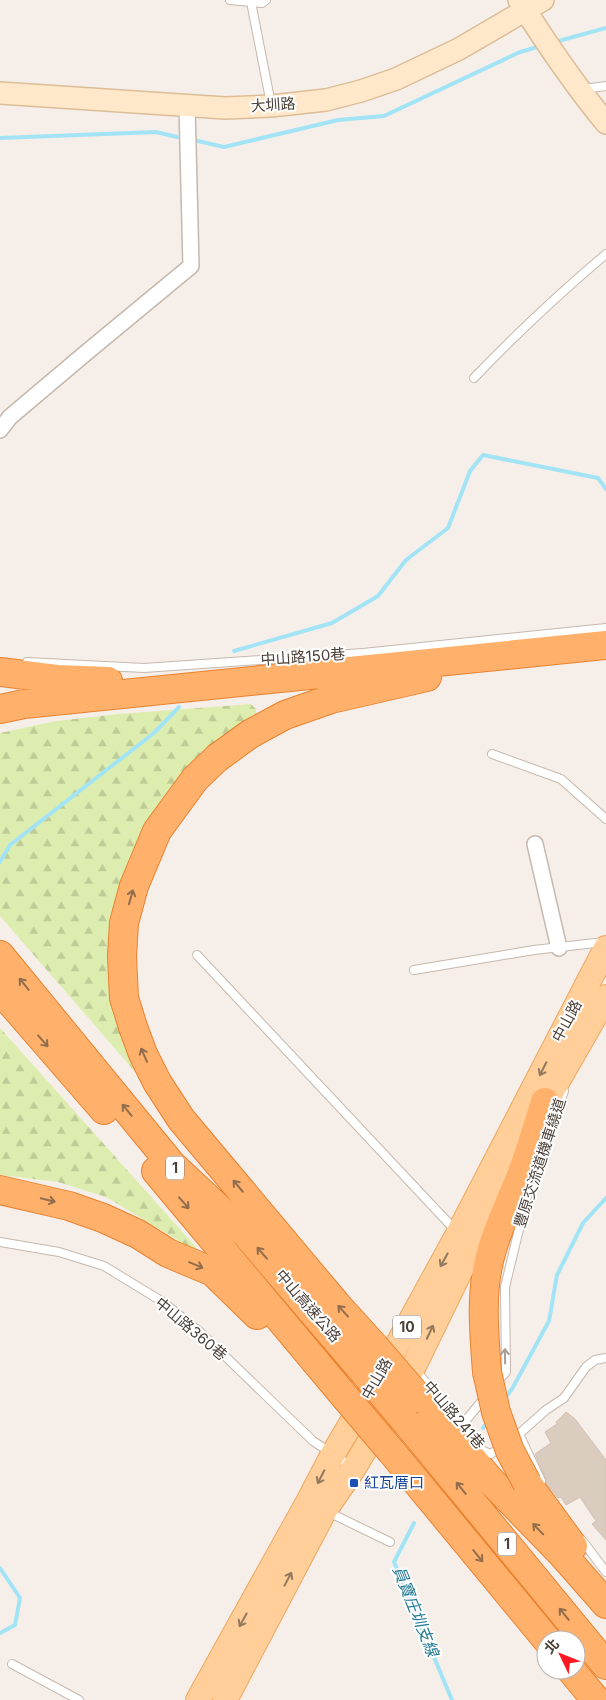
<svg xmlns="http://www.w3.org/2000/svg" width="606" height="1700" viewBox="0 0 606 1700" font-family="Inter,'Noto Sans TC',sans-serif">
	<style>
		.forest { fill: url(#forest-firs) }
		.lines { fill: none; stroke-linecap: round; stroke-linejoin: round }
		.stream { stroke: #a2e4f6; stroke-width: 4 }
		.building { fill: #dbccc0; stroke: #d4bfb0 }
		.lane-casing { stroke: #c5b8ae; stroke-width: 10 }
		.street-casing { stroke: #c5b8ae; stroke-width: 18 }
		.secondary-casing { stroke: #dcbd98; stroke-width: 24 }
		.primary-casing { stroke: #eea75f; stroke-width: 26 }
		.highway-casing { stroke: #ea812f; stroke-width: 30 }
		.lane { stroke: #fff; stroke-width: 8 }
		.street { stroke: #fff; stroke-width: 15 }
		.secondary { stroke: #ffe8ca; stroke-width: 21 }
		.primary { stroke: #ffce99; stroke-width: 24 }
		.highway { stroke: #ffb16b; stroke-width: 28 }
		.highway-bridge-casing { stroke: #ea812f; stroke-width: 30; stroke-linecap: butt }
		.highway-bridge { stroke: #ffb16b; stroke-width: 28 }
		.oneway { stroke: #926d4c }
		.oneway2 { stroke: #92785e }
		.oneway3 { stroke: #a49f9b }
		.transit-dot { fill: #1a4fb4; stroke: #fff; stroke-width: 2 }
		.labels { text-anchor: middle; stroke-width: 4; stroke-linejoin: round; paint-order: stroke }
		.shield { fill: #fff; stroke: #807973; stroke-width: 1 }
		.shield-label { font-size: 14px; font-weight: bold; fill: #4a3f37 }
		.street-label { font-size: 15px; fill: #4a3f37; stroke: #fff }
		.transit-label { font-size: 15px; fill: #164399; stroke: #fff; text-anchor: start }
		.water-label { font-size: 16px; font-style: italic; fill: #217a94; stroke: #fff }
	</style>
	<defs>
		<pattern id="forest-firs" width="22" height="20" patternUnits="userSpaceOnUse" patternTransform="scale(1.25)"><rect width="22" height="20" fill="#ddedaf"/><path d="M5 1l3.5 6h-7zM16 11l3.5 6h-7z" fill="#bfcc97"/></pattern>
	</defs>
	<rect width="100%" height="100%" fill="#f6efe9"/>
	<path class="forest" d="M 251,704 L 256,709 L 256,717 L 219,742 L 116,930 L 156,1096 L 0,916 L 0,733 L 56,721 L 118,714 Z
		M 0,1028 L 196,1247 L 196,1249 L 186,1245 L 106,1197 L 58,1182 L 0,1175 Z"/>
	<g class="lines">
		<path class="stream" d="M 555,42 L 606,28
			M 0,138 L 156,132 L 177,137
			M 198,141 L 224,147 L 338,120 L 384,116 L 520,52 L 541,46
			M 234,651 L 332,623 L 378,596 L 406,560 L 448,528 L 470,471 L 483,455 L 598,478 L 606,489
			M 0,862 L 10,845 L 154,733 L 179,707
			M 505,1398 L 512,1389 L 549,1321 L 557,1275 L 583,1223 L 606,1198
			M 483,1428 L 489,1420
			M 414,1523 L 394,1562 L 452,1700
			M 0,1568 L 20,1598 L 15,1625 L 0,1633"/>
	</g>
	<path class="building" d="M 566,1412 L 575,1419 L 606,1460 L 606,1540 L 592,1524 L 596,1521 L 580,1497 L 566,1505 L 561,1497 L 558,1498 L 546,1483 L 546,1479 L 535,1454 L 551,1443 L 545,1432 L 557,1424 L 556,1422 Z"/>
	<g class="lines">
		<defs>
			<path id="lane" d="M 230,0 L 262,3 L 266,0
				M 251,2 L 271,104
				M 583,89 L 606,86
				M 474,378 C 516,334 560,293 606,254
				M 27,662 L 144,668 L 363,653 L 606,628
				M 492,754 L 561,779 L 606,819
				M 197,955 L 456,1231
				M 414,970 L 534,950 L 604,942
				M 553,1120 L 564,1091
				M 0,1242 L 59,1252 L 104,1266 L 163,1302 L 200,1332 L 313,1441 L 352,1467
				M 415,1370 L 463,1424 L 483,1451 L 491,1454 L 519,1434 L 546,1410 L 564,1398 L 586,1367 L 595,1360 L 606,1358
				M 495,1384 L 506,1372 L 505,1287 L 528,1192
				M 463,1424 L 485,1397
				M 519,1434 L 541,1481
				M 326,1511 L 390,1542
				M 582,1540 L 606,1572
				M 12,1664 L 79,1700"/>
			<path id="street" d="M 0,430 L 10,417 L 87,352 L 191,266 L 187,105
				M 535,844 L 559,948"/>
			<path id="secondary" d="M 519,0 C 546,43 574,84 606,123
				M 0,93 L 225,108 L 271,106 L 326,100 L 361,91 L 396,79 L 459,49 L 543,0"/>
			<path id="primary" d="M 536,1119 L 606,997
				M 198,1700 L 308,1502 L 333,1454 L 395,1349 L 458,1234 L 606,948
				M 225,1700 L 325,1510 L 354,1468 L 413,1368 L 518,1153"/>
			<path id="highway" d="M 0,672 L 57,679 L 108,681
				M 0,709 L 24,704 L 606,645
				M 0,955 L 172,1165 L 246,1234 L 362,1370
				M 0,990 L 104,1110
				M 156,1171 L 346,1398
				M 0,1190 L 69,1206 L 103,1218 L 138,1234 L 168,1253 L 213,1272 L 257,1315
				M 375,1347 L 337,1305 L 181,1119 L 157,1082 L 143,1054 L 133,1027 L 124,998 L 122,956 L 124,923 L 134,886 L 157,831 L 195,779 L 217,758 L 250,734 L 285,715 L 331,699 L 427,677
				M 487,1372 C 484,1333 480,1291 491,1253 C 498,1227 510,1203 520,1178 C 530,1153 537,1127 545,1102
				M 419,1398 L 491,1481 L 562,1554 L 606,1604
				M 407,1423 L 606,1665
				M 391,1451 L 547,1640
				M 527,1483 L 573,1546
				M 571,1670 L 596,1700"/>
		</defs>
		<use href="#lane" class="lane-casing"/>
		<use href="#street" class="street-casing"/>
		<use href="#secondary" class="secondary-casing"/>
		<use href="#primary" class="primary-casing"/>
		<use href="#highway" class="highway-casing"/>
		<use href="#lane" class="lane"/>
		<use href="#street" class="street"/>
		<use href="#secondary" class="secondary"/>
		<use href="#primary" class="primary"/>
		<use href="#highway" class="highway"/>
		<defs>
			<path id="highway-bridge" d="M 375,1347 L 419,1398
				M 362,1370 L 407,1423
				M 487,1372 L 496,1412 L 510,1451 L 527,1483
				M 346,1398 L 391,1451"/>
		</defs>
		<use href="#highway-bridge" class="highway-bridge-casing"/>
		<use href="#highway-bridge" class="highway-bridge"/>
	</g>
	<defs><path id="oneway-shaft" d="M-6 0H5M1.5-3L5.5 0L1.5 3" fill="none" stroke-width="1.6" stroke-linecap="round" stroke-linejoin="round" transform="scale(1.25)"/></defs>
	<g class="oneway">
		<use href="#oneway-shaft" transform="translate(131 897) rotate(-74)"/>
		<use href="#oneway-shaft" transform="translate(24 984) rotate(-129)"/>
		<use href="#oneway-shaft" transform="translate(43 1041) rotate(49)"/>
		<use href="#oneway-shaft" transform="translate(144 1055) rotate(-114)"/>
		<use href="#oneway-shaft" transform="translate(127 1110) rotate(-129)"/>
		<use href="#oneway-shaft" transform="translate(238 1186) rotate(-130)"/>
		<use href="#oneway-shaft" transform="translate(48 1200) rotate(14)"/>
		<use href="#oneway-shaft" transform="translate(184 1203) rotate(49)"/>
		<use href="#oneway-shaft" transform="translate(262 1253) rotate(-131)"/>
		<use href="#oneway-shaft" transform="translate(196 1265) rotate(23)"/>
		<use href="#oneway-shaft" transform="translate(343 1311) rotate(-132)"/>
		<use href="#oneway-shaft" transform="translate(461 1488) rotate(-129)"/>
		<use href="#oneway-shaft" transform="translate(538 1529) rotate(-134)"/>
		<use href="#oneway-shaft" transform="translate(478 1556) rotate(51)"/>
		<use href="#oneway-shaft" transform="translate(564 1614) rotate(-129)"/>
	</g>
	<g class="oneway2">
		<use href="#oneway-shaft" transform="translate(543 1069) rotate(117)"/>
		<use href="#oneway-shaft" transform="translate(444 1260) rotate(119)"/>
		<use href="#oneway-shaft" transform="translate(430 1332) rotate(-65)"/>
		<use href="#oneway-shaft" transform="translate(321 1477) rotate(117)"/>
		<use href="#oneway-shaft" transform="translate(288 1579) rotate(-62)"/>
		<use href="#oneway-shaft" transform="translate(243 1620) rotate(119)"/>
	</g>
	<use class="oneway3" href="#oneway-shaft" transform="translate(505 1356) rotate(-91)"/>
	<rect class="transit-dot" x="349" y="1478" width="10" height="10" rx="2.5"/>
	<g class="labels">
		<g class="shield">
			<rect x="166" y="1156.5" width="18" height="23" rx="4"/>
			<rect x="393" y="1315.5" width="28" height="23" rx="4"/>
			<rect x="498" y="1532.5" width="18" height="23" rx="4"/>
		</g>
		<g class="shield-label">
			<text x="175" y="1173">1</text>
			<text x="407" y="1332">10</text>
			<text x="507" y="1549">1</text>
		</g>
		<g class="street-label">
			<text transform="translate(273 105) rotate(-4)" y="5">大圳路</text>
			<text transform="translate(303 657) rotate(-4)" y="5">中山路150巷</text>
			<text transform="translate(567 1021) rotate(-62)" y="5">中山路</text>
			<text transform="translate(540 1163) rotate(-72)" y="5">豐原交流道機車繞道</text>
			<text transform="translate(308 1306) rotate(49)" y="5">中山高速公路</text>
			<text transform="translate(191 1329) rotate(40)" y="5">中山路360巷</text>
			<text transform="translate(377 1379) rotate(-60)" y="5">中山路</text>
			<text transform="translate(454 1415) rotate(49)" y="5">中山路241巷</text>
		</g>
		<g class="transit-label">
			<text x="364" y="1488">紅瓦厝口</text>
		</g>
		<g class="water-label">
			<text transform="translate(416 1611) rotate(68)" y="6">員寶庄圳支線</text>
		</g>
	</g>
	<g transform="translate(561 1655) rotate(313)"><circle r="24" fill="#ffffff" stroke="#b7b2af"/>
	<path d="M0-4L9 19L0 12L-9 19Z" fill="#ff1721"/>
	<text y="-8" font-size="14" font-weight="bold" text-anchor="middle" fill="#4a3f37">北</text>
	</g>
</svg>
